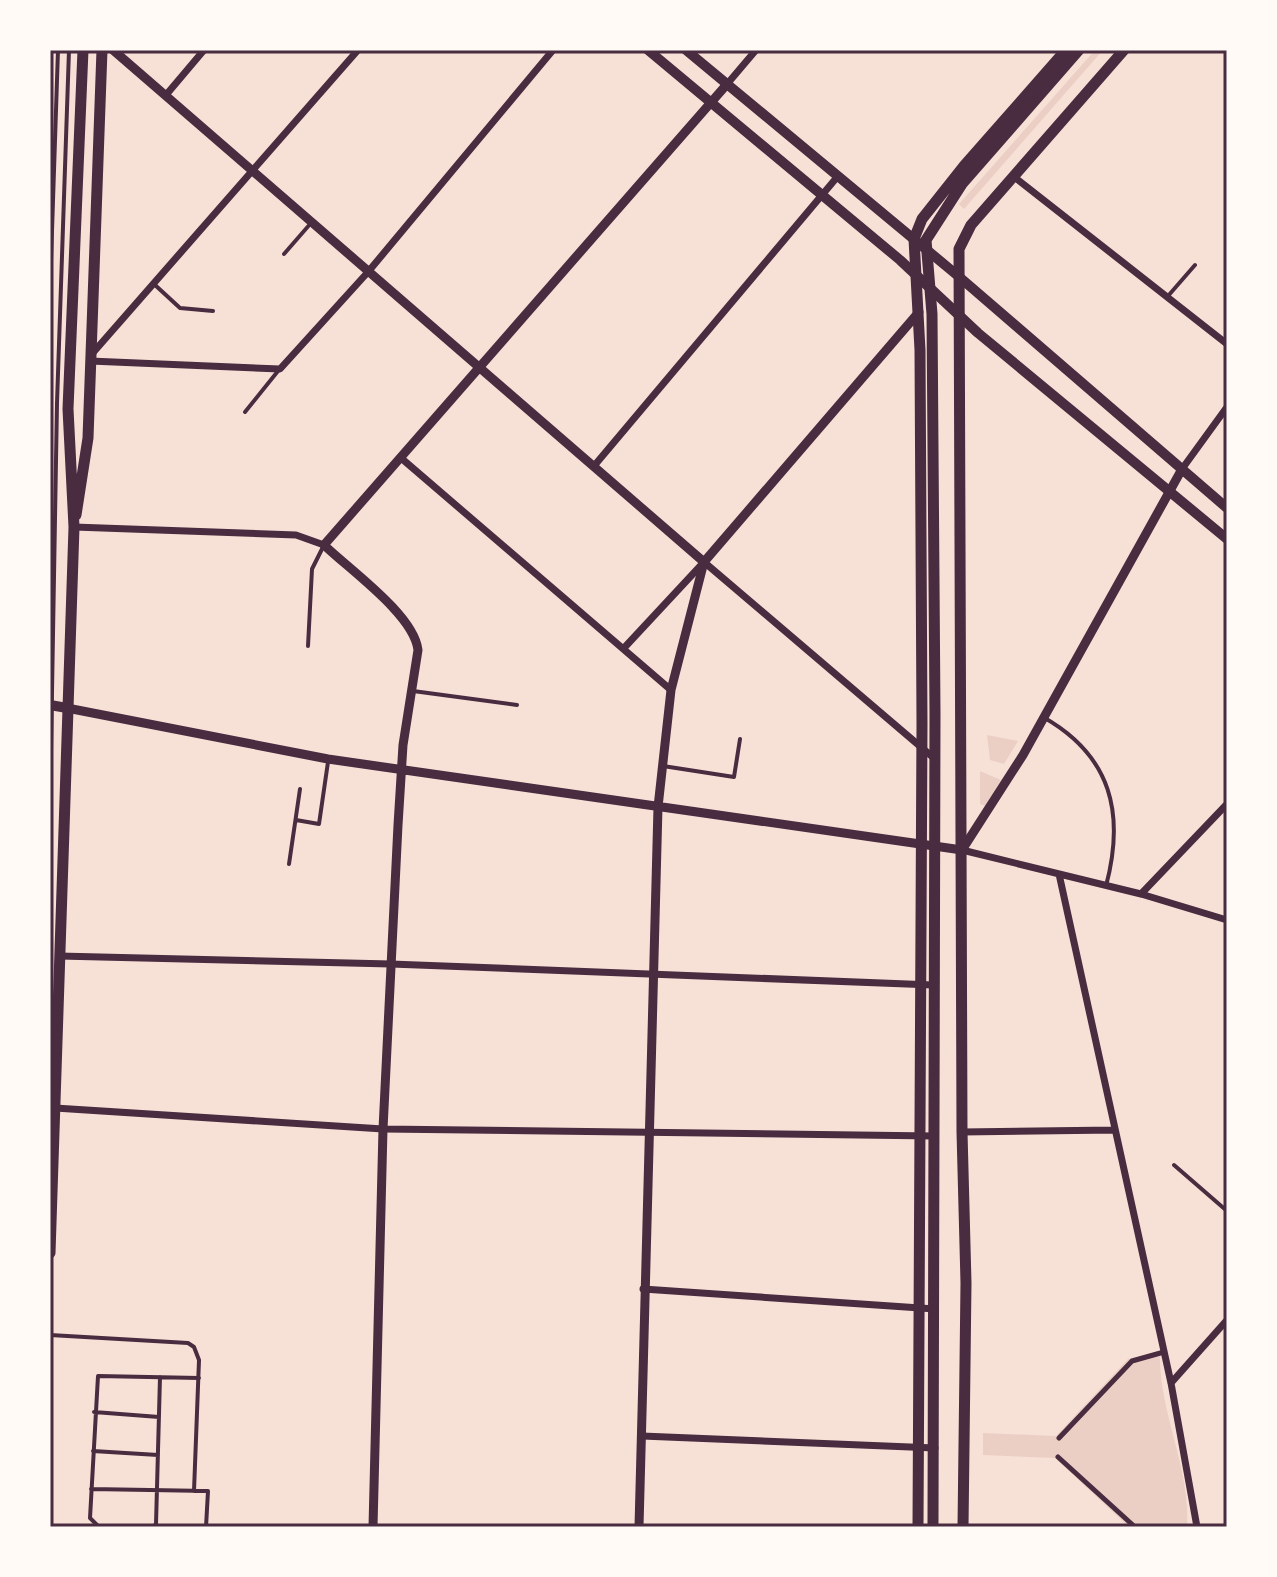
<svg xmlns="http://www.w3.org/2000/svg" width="1277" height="1577" viewBox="0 0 1277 1577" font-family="'Archivo Narrow',sans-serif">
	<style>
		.green { fill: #ebcfc5 }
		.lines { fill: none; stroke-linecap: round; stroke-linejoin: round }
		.service { stroke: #4a2c40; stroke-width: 4 }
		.pedestrian { stroke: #4a2c40; stroke-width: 5 }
		.minor { stroke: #4a2c40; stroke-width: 7 }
		.tertiary { stroke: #4a2c40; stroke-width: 9 }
		.secondary { stroke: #4a2c40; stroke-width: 10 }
		.primary { stroke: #4a2c40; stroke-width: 11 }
		.neatline { fill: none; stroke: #4a2c40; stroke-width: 3 }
	</style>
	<rect width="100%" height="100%" fill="#f7e1d7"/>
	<path class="green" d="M 1095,50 L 1103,50 L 964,209 L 959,204 Z
		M 987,735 L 1018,741 L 1004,764 L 990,760 Z
		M 980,771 L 1001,780 L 985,806 L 980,804 Z
		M 1160,1351 C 1158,1411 1191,1468 1187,1527 L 1129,1527 L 1055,1458 L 983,1455 L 983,1433 L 1056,1436 L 1128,1359 Z"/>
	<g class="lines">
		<path class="service" d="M 284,254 L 311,223
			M 155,285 L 180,308 L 213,311
			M 50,291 L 58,50
			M 1168,296 L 1195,265
			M 245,412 L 278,371
			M 308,646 L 312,569 L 323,547
			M 413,691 L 517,705
			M 1043,717 C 1112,756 1125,814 1106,886
			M 663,766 L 734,777 L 740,739
			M 50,807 L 57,403 L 69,50
			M 296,820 L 319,824 L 328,762
			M 289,864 L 300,789
			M 1174,1165 L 1227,1211
			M 50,1335 L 188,1343 L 194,1347 L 199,1360 L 194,1491
			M 94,1412 L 159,1417
			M 93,1451 L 158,1455
			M 91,1489 L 208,1491 L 206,1527
			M 113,1527 L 98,1526 L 90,1518 L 98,1376 L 199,1378
			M 153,1527 L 156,1524 L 160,1377"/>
		<path class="pedestrian" d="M 1059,1438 L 1132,1361 L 1164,1352
			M 1058,1457 L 1135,1527"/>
		<path class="minor" d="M 728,83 L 756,50
			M 166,95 L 204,50
			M 1013,176 L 1227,344
			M 91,355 L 358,50
			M 90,361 L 280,369 L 368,272 L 553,50
			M 401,458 L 671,690
			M 594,466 L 838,176
			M 1182,469 L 1227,407
			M 74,527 L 296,535 L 324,545
			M 624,648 L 704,562 L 935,759
			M 962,850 L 1141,894 L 1227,920
			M 1059,874 L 1171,1383 L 1197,1527
			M 1141,894 L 1227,804
			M 59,956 L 391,964 L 933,985
			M 55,1108 L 383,1129 L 934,1136
			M 962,1132 L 1115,1130
			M 643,1289 L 935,1309
			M 1171,1383 L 1227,1320
			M 642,1436 L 935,1448"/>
		<path class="tertiary" d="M 113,50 L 704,562
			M 67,708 L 328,759 L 962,850 L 1023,755 L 1182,469
			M 373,1527 L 383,1129 L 398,825 L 403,745 L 418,650 C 414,615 350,570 324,545 L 728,83
			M 639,1527 L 658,807 L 671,690 L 704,562 L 919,312"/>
		<path class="secondary" d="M 648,50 L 900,260 L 978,333 L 1227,539
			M 686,50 L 957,275 L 1227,508
			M 50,705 L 67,708"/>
		<path class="primary" d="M 76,515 L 88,438 L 102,50
			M 50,1253 L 74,527 L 68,409 L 83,50
			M 918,1527 L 922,724 L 920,350 L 914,239 L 922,219 L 964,166 L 1066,50
			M 933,1527 L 935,714 L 932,314 L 926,240 L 962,184 L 1079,50
			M 963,1527 L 966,1283 L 962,1132 L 959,249 L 971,225 L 1124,50"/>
	</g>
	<rect width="1277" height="1577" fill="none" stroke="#fffaf5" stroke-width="104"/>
	<rect x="52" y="52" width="1173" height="1473" class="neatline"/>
</svg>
